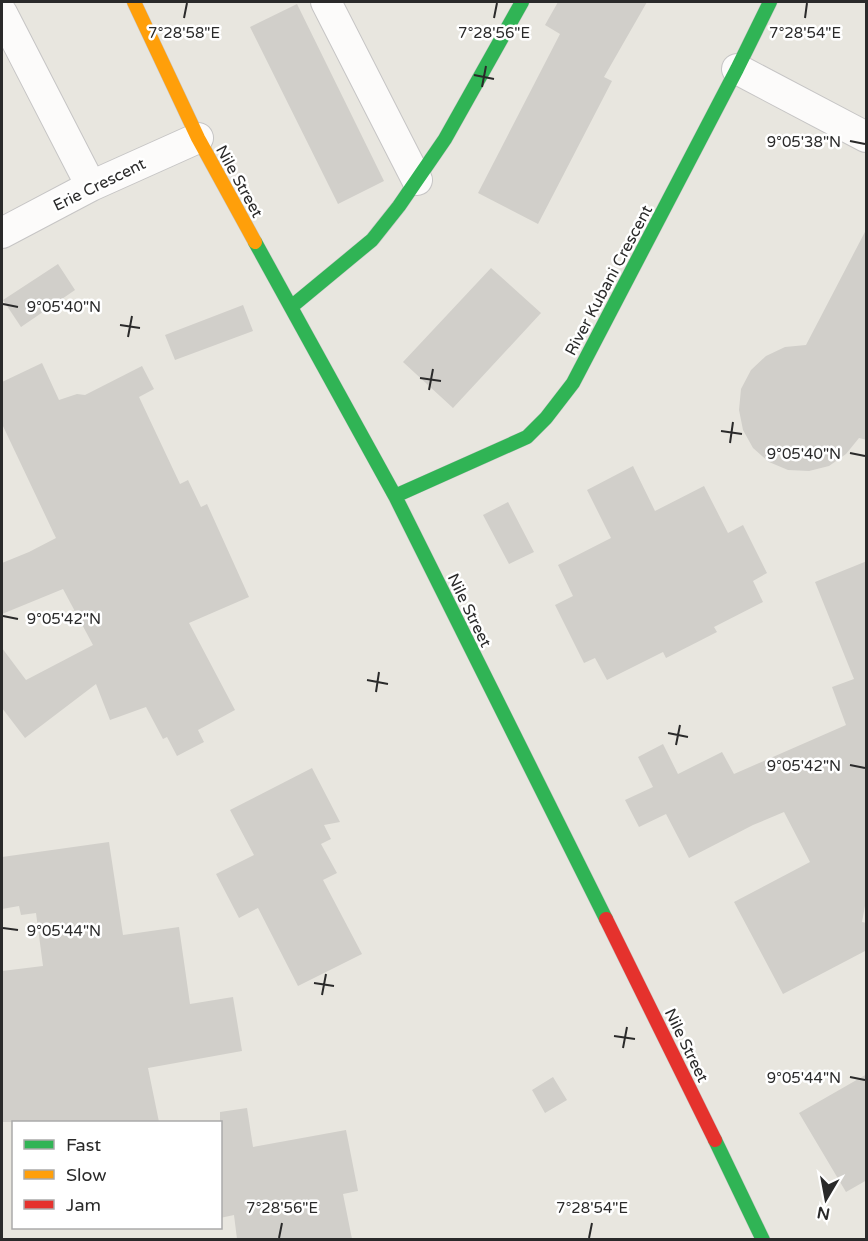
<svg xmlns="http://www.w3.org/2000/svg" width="868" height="1241" viewBox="0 0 868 1241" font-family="'Varela Round',sans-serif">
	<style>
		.building { fill: #d1cfca }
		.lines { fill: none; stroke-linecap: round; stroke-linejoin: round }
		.street-casing { stroke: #c6c5c5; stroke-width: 32 }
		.fast-casing { stroke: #c6c5c5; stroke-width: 15 }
		.slow-casing { stroke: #c6c5c5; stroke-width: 15 }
		.jam-casing { stroke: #c6c5c5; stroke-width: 15 }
		.street { stroke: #fcfbfa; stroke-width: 30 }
		.fast { stroke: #30b455; stroke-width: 14 }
		.slow { stroke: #ff9f0a; stroke-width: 14 }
		.jam { stroke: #e5322d; stroke-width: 14 }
		.ticks { fill: none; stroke: #2a2a2a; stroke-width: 2 }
		.labels { text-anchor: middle; stroke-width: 5; stroke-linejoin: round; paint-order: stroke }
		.street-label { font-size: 16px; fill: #2a2a2a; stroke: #fff }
		.ticks-label { font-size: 15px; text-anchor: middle; fill: #2a2a2a; stroke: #fff; stroke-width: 5; stroke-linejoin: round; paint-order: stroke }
	</style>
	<rect width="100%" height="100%" fill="#e8e6df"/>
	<path class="building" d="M 558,2 L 647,2 L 604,77 L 612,81 L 538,224 L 478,193 L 560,34 L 545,25 Z
		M 297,4 L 384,181 L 338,204 L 250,27 Z
		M 867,228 L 867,440 L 859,438 L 846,454 L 829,466 L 809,471 L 788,470 L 769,462 L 753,448 L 743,430 L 739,410 L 741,389 L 751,370 L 766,356 L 785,347 L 806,345 Z
		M 58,264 L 75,290 L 21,327 L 3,300 Z
		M 491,268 L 541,313 L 453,408 L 403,362 Z
		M 243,305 L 253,331 L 175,360 L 165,335 Z
		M 42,363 L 59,400 L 77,394 L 85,395 L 142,366 L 154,389 L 139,397 L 180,484 L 188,480 L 201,507 L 207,504 L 249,597 L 189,623 L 235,710 L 198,730 L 204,742 L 177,756 L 167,737 L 163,739 L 146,707 L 110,720 L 96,684 L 25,738 L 2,708 L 2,648 L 26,680 L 93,645 L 63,589 L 2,614 L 2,563 L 29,552 L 56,538 L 2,424 L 2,382 Z
		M 633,466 L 655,511 L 704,486 L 728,533 L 743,525 L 767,573 L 753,581 L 763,602 L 714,627 L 717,632 L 666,658 L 663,652 L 607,680 L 595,658 L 584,663 L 555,605 L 573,596 L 558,565 L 611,538 L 587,490 Z
		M 508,502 L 534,552 L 509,564 L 483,515 Z
		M 867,561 L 867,895 L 862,922 L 867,923 L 867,950 L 783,994 L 734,902 L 810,862 L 784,812 L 753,825 L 689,858 L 666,814 L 639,827 L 625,800 L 653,787 L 638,757 L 663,744 L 678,774 L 722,752 L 734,774 L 846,725 L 832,687 L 854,679 L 815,582 Z
		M 312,768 L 340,822 L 324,825 L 331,839 L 321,844 L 337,873 L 323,880 L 362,954 L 298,986 L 258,908 L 239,918 L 216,874 L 254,855 L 230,810 Z
		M 109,842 L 123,935 L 179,927 L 190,1004 L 233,997 L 242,1051 L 148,1068 L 159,1122 L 2,1122 L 2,971 L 43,966 L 36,913 L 21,915 L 19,906 L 2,909 L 2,857 Z
		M 867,1074 L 867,1180 L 846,1192 L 799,1113 Z
		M 553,1077 L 567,1100 L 545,1113 L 532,1090 Z
		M 247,1108 L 253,1147 L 346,1130 L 358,1191 L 343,1194 L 352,1239 L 237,1239 L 234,1215 L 220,1218 L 220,1112 Z"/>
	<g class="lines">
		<defs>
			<path id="street" d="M 326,2 L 417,180
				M 2,13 L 91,186
				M 737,69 L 866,137
				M 2,233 L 91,186 L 198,138"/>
			<path id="fast" d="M 255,242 L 395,496 L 606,919
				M 291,307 L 372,240 L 399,206 L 445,139 L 522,2
				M 395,496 L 527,437 L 546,418 L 573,383 L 737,69 L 770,2
				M 715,1140 L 763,1240"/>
			<path id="slow" d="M 134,2 L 198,138 L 255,242"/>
			<path id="jam" d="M 606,919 L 715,1140"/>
		</defs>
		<use href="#street" class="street-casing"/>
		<use href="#fast" class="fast-casing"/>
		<use href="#slow" class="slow-casing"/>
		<use href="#jam" class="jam-casing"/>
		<use href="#street" class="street"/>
		<use href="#fast" class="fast"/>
		<use href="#slow" class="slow"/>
		<use href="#jam" class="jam"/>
	</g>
	<path class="ticks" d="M 184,18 L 187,3M 494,18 L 497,3M 805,18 L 807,3M 474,75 L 494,79M 482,87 L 486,66M 850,141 L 865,144M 3,304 L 18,307M 120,325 L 140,328M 128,337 L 132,316M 420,378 L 441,381M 429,390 L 433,369M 721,431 L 742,434M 730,443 L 733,422M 850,453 L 865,456M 3,616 L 18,619M 367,680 L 388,684M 376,692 L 379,672M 668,733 L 688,737M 676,745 L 680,725M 850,765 L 865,768M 3,928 L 18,930M 314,983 L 334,986M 322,995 L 326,974M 614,1036 L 635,1039M 623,1048 L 627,1027M 850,1077 L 865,1080M 279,1238 L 282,1223M 589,1238 L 592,1223"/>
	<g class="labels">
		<g class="street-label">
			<text transform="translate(240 181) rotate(61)" y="6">Nile Street</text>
			<text transform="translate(99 184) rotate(-26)" y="6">Erie Crescent</text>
			<text transform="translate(608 280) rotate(-62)" y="6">River Kubani Crescent</text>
			<text transform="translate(470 610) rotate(64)" y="6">Nile Street</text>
			<text transform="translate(687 1045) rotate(64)" y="6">Nile Street</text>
		</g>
	</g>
	<g class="ticks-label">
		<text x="184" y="38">7°28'58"E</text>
		<text x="494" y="38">7°28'56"E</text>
		<text x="805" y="38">7°28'54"E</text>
		<text x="804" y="147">9°05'38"N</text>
		<text x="64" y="312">9°05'40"N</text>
		<text x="804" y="459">9°05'40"N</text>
		<text x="64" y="624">9°05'42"N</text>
		<text x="804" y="771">9°05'42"N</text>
		<text x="64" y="936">9°05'44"N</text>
		<text x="804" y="1083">9°05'44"N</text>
		<text x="282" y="1213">7°28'56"E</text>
		<text x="592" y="1213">7°28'54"E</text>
	</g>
	<rect width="868" height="1241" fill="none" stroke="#2a2a2a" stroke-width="6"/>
	<rect x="12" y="1121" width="210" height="108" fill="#ffffff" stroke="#aaaaaa" stroke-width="1.5"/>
	<rect x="24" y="1140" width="30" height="9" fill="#30b455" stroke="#aaaaaa" stroke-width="1.5"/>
	<text x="66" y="1151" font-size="18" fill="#2a2a2a">Fast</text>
	<rect x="24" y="1170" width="30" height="9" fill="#ff9f0a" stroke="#aaaaaa" stroke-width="1.5"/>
	<text x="66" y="1181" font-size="18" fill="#2a2a2a">Slow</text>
	<rect x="24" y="1200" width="30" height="9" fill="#e5322d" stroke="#aaaaaa" stroke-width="1.5"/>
	<text x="66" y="1211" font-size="18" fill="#2a2a2a">Jam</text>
	<g transform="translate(826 1199) rotate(190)" stroke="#ffffff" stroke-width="4.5" paint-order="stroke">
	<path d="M0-4.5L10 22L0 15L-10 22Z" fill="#2a2a2a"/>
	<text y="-9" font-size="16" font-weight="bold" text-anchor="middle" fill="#2a2a2a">N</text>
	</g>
</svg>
